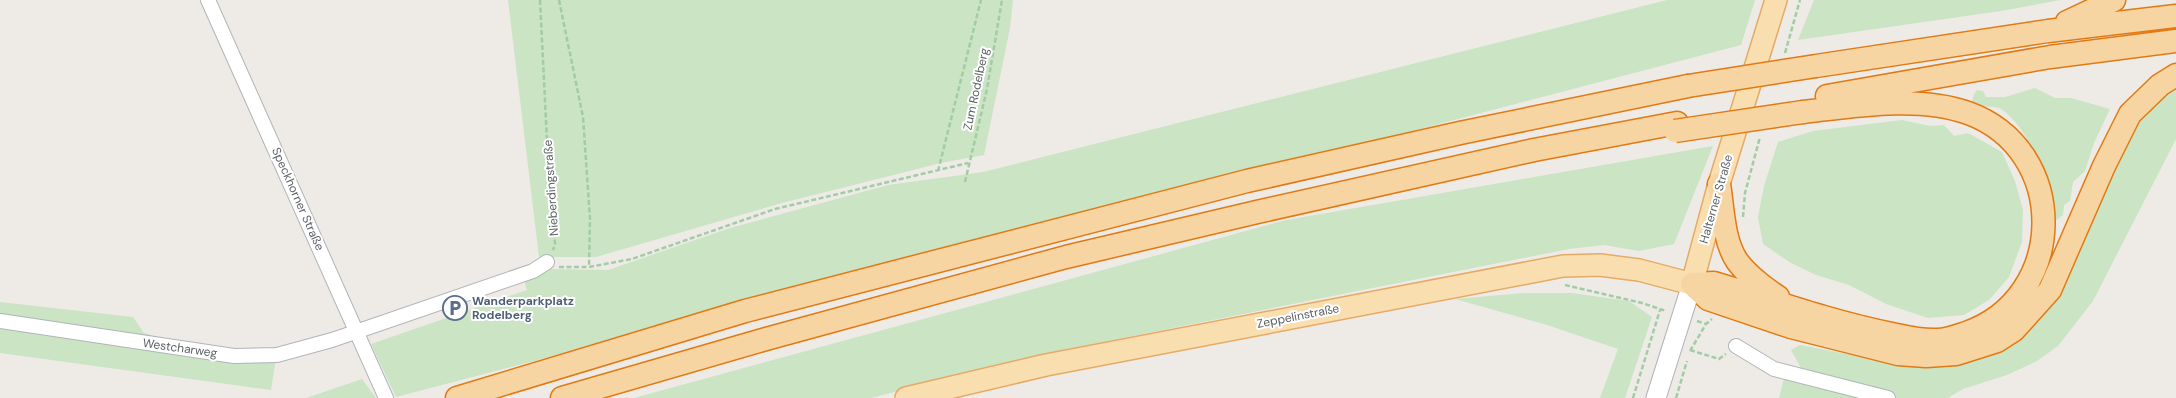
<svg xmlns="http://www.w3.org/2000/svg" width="2176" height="398" viewBox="0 0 2176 398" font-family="'DM Sans',sans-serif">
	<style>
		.green { fill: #cae4c4 }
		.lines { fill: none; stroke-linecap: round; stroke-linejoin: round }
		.minor-casing { stroke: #b1b4b7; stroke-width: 16 }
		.secondary-casing { stroke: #b0b4b7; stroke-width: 21 }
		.primary-casing { stroke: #e6aa66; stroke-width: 24 }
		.trunk-casing { stroke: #e27912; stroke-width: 25 }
		.path { stroke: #a2cca5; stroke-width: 2.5; stroke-dasharray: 5 2.5; stroke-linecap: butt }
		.minor { stroke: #fff; stroke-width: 14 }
		.secondary { stroke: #fff; stroke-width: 19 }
		.primary { stroke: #f9dfb0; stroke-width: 21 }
		.trunk { stroke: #f7d5a3; stroke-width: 22 }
		.trunk-bridge-casing { stroke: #e27912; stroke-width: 25; stroke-linecap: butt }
		.trunk-bridge { stroke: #f7d5a3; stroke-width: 22 }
		.labels { text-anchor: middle; stroke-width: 4; stroke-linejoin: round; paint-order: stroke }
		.street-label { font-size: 12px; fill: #5d6265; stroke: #fff }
		.service-label { font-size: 12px; font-weight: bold; fill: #4e5e75; stroke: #fff; text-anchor: start }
	</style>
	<rect width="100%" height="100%" fill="#eeebe6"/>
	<path class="green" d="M 508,0 L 1013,0 L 1010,28 L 984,155 L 941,163 L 782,203 L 596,257 L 539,257 Z
		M 1667,0 L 1755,0 L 1741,45 L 396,397 L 371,344 L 527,290 L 524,280 L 550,269 L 608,270 L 730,228 L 888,185 L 983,172 Z
		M 1814,0 L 2061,0 L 2001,11 L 1798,40 Z
		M 2035,88 L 2055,98 L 2071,98 L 2110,109 L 2094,143 L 2085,171 L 2073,182 L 2070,201 L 2064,205 L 2063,215 L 2055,221 C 2054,212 2053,203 2051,194 C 2046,170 2021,119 1999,108 C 1993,106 1980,107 1972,105 L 1973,96 L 1977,90 L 1983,91 L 1986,97 L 2005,97 Z
		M 2176,91 L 2176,139 L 2093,301 L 2058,346 L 2037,361 L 2007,375 L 1963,389 L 1948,398 L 1779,398 L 1784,378 L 1804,382 L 1801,368 L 1791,350 L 1800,345 L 1894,363 L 2016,333 L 2126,135 L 2160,99 Z
		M 1902,120 L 1930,126 L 1944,125 L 1954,136 L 1968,133 L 2002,152 L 2015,181 L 2023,210 L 2022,242 L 2009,277 L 1989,300 L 1964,315 L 1928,318 L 1886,304 L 1849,285 L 1816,275 L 1791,263 L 1763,244 L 1758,217 L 1764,186 L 1778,142 L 1813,131 Z
		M 1713,146 L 1674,244 L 1639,251 L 1604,245 L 1569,249 L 1047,353 L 871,398 L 634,398 L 1286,220 Z
		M 1524,293 L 1571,293 L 1629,301 L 1652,317 L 1625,398 L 1600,398 L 1618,349 L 1544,324 L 1455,299 Z
		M 0,302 L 133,317 L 144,333 L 207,350 L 276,358 L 271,390 L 0,353 Z
		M 362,379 L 376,398 L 306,398 Z"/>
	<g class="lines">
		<defs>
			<path id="minor" d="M 208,0 L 386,398
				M 0,321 L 234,356 L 277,355 L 332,340 L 533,271 L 547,262
				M 1736,346 L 1774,369 L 1888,398"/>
			<path id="secondary" d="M 1656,398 L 1692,284"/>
			<path id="primary" d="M 906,398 L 1046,365 L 1563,266 L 1600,265 L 1639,270 L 1692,284 L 1719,184 L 1776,0"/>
			<path id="trunk" d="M 2067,22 L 2114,0
				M 1816,66 L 2048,31 L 2176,16
				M 1827,96 L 2050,57 L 2176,41
				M 1719,184 C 1723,208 1723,240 1737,261 C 1748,276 1763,287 1778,297
				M 1692,284 L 1714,283 C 1773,301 1832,322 1892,334 C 1906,337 1922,341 1937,340 C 1946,340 1957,336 1966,333 C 2068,298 2070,150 1968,113 C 1919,95 1854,106 1803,112
				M 1692,284 L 1708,299 L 1791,327 L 1898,354 L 1926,356 L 1956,354 L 1997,341 L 2014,330 L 2050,290 L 2104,166 L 2130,114 L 2160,85 L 2176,75
				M 457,398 L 745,311 L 1247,181 L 1460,133 L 1688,86
				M 562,398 L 766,339 L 1066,257 L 1257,212 L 1534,150 L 1677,123"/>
		</defs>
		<use href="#minor" class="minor-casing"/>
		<use href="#secondary" class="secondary-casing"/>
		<use href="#primary" class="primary-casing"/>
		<use href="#trunk" class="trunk-casing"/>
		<path class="path" d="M 540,0 L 549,181 L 555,244 L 553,250
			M 559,0 L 583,117 L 590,219 L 589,267
			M 1785,53 L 1800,0
			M 938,171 L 981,0
			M 965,182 L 987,89 L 1002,0
			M 1743,217 L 1745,193 L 1760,137
			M 559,267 L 589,267 L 632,259 L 775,209 L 968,163
			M 1565,285 L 1642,303 L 1666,311
			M 1697,321 L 1706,324
			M 1690,350 L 1719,359 L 1726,354
			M 1690,351 L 1706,324 L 1712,319
			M 1633,398 L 1660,310
			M 1676,398 L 1687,361"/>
		<use href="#minor" class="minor"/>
		<use href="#secondary" class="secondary"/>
		<use href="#primary" class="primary"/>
		<use href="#trunk" class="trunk"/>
		<defs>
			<path id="trunk-bridge" d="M 1688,86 L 1816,66
				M 1675,131 L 1803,112"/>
		</defs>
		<use href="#trunk-bridge" class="trunk-bridge-casing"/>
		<use href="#trunk-bridge" class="trunk-bridge"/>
	</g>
	<defs>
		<symbol id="parking-ring" viewBox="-11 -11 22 22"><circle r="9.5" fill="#fff" stroke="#5c6f8a" stroke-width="1.5"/><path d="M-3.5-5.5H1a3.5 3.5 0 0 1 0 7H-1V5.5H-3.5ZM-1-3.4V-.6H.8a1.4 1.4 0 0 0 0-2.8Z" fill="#5c6f8a"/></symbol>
	</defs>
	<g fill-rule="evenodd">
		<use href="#parking-ring" x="441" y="294" width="28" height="28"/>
	</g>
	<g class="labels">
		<g class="street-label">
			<text transform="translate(976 89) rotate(-78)" y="4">Zum Rodelberg</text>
			<text transform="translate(551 188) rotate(-94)" y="4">Nieberdingstraße</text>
			<text transform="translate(298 199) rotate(66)" y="4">Speckhorner Straße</text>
			<text transform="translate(1716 199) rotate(-74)" y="4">Halterner Straße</text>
			<text transform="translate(1298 316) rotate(-11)" y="4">Zeppelinstraße</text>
			<text transform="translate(180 348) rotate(8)" y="4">Westcharweg</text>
		</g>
		<g class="service-label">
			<text x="472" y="305">Wanderparkplatz<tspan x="472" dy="14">Rodelberg</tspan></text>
		</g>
	</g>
</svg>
